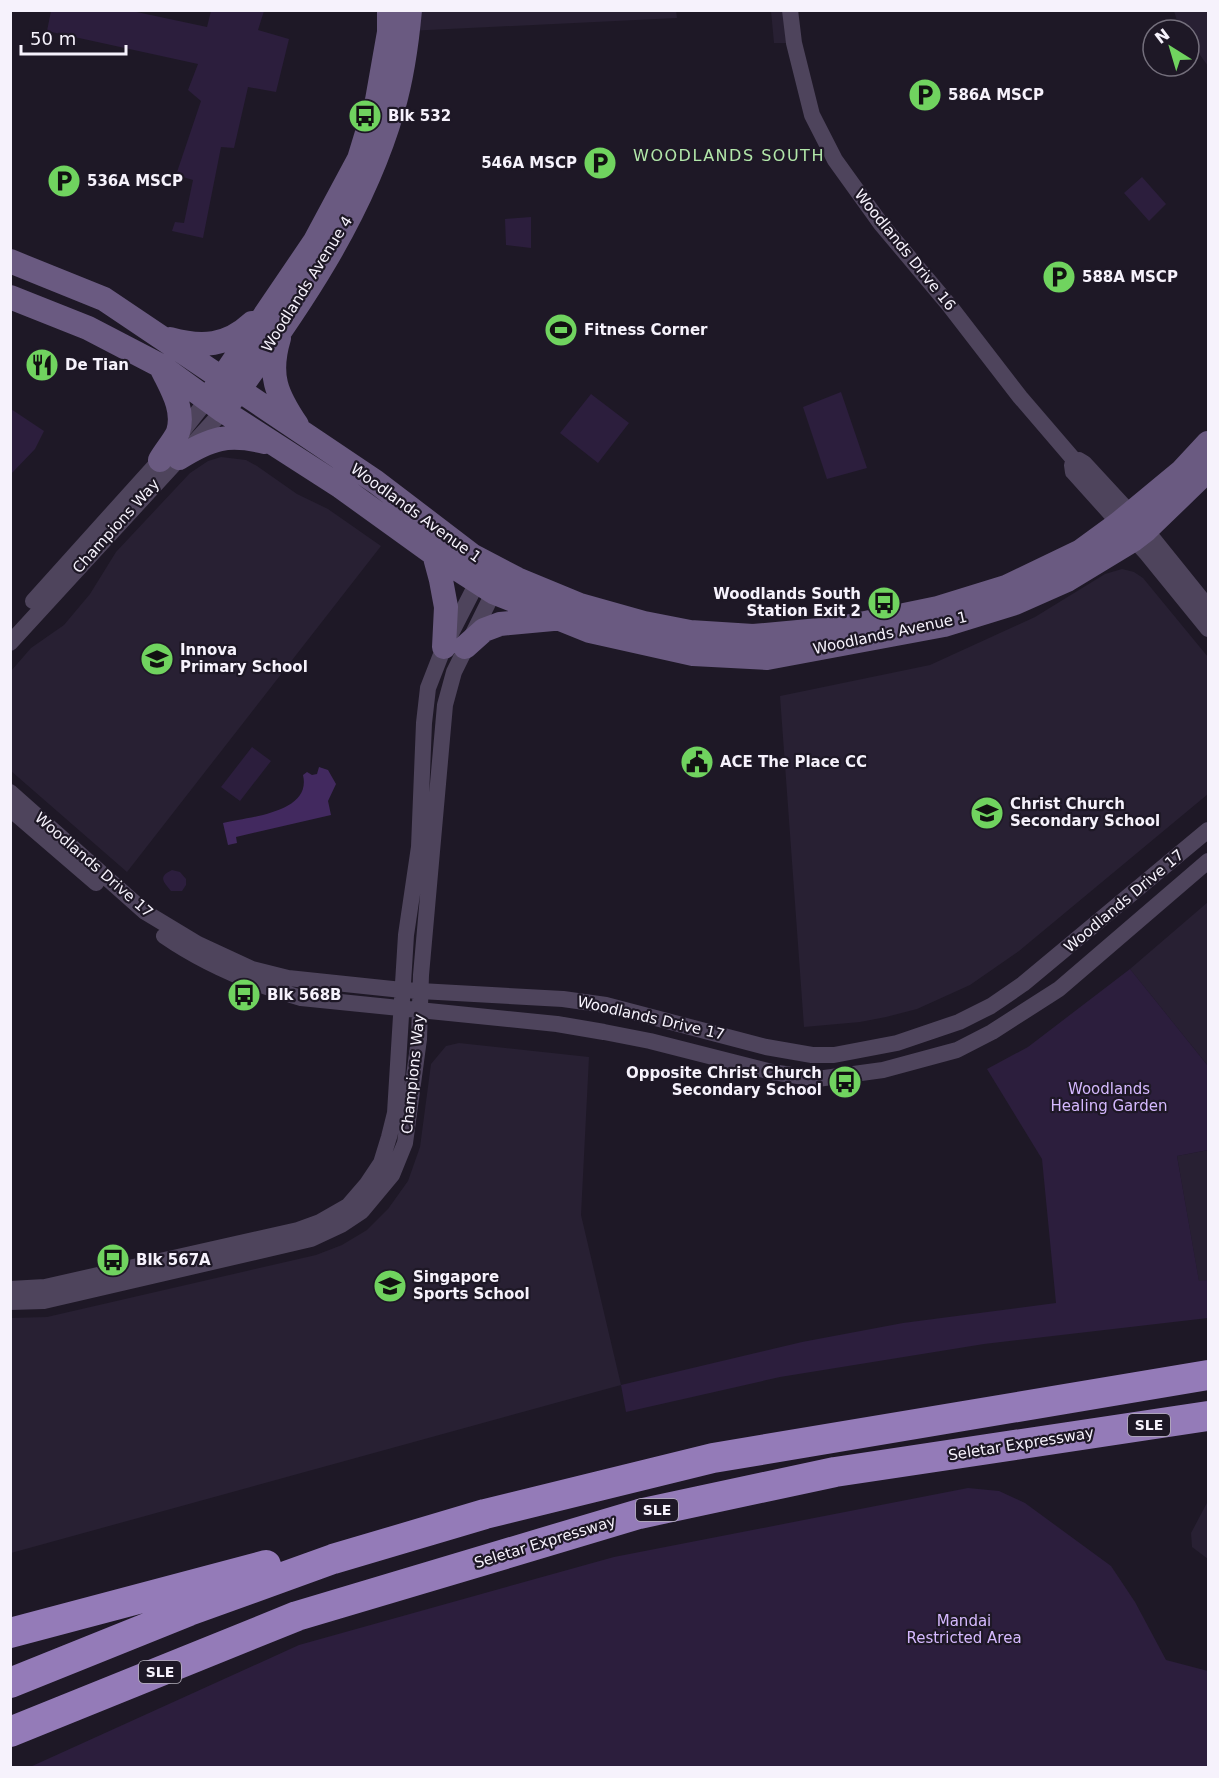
<svg xmlns="http://www.w3.org/2000/svg" width="1219" height="1778" viewBox="0 0 1219 1778" font-family="'DejaVu Sans',sans-serif">
	<style>
		.built { fill: #282033 }
		.green { fill: #2c1e3d }
		.water { fill: #42295f }
		.lines { fill: none; stroke-linecap: round; stroke-linejoin: round }
		.street { stroke: #4e445c; stroke-width: 16 }
		.secondary { stroke: #6a5a81; stroke-width: 24 }
		.highway { stroke: #947bb8; stroke-width: 30 }
		.labels { text-anchor: middle; stroke-width: 4.5; stroke-linejoin: round; paint-order: stroke }
		.shield { fill: #1e1826; stroke: #b5b1bc; stroke-width: 1.5 }
		.shield-label { font-size: 14px; font-weight: bold; fill: #f6f2fc }
		.poi-label { font-size: 15px; font-weight: bold; fill: #f6f2fc; stroke: #1e1826; text-anchor: start }
		.street-label { font-size: 15px; fill: #f6f2fc; stroke: #1e1826 }
		.park-label { font-size: 15px; fill: #d5b9fe; stroke: #1e1826 }
		.neighbourhood-label { font-size: 16px; letter-spacing: 1.5px; fill: #b3e8aa; stroke: #1e1826 }
	</style>
	<rect width="100%" height="100%" fill="#1e1826"/>
	<path class="built" d="M 676,10 L 677,18 L 408,31 L 410,11 Z
		M 771,11 L 790,11 L 794,43 L 774,43 Z
		M 1174,11 L 1208,11 L 1208,66 L 1189,40 L 1189,30 L 1182,30 L 1179,27 Z
		M 221,457 L 246,460 L 257,466 L 297,494 L 328,509 L 381,546 L 127,872 L 11,771 L 11,671 L 31,648 L 64,625 L 90,594 L 116,552 L 190,473 L 208,461 Z
		M 1122,569 L 1134,572 L 1143,578 L 1208,657 L 1208,794 L 1019,951 L 970,985 L 917,1009 L 886,1017 L 860,1022 L 804,1027 L 780,696 L 930,665 L 1035,617 L 1105,574 Z
		M 1208,902 L 1208,1066 L 1130,969 Z
		M 459,1043 L 589,1057 L 581,1215 L 621,1385 L 11,1553 L 11,1318 L 47,1317 L 316,1255 L 342,1245 L 367,1230 L 388,1209 L 408,1181 L 420,1147 L 431,1064 L 446,1046 Z
		M 1208,1150 L 1208,1280 L 1199,1282 L 1177,1156 Z
		M 1208,1501 L 1208,1559 L 1192,1547 L 1191,1533 Z"/>
	<path class="green" d="M 264,11 L 258,30 L 289,39 L 276,92 L 248,87 L 234,148 L 221,147 L 203,238 L 172,231 L 175,222 L 184,223 L 193,180 L 176,175 L 201,101 L 188,90 L 198,64 L 47,31 L 51,11 L 132,11 L 207,27 L 211,11 Z
		M 1142,177 L 1166,204 L 1149,221 L 1124,193 Z
		M 531,217 L 531,248 L 506,245 L 505,219 Z
		M 841,392 L 867,468 L 827,479 L 803,407 Z
		M 591,394 L 629,423 L 598,463 L 560,433 Z
		M 11,409 L 44,431 L 35,449 L 11,474 Z
		M 252,747 L 271,761 L 240,801 L 221,787 Z
		M 172,870 L 180,872 L 186,879 L 186,885 L 182,891 L 171,891 C 164,882 157,877 172,870 Z
		M 1130,969 L 1208,1066 L 1208,1150 L 1177,1156 L 1199,1281 L 1208,1280 L 1208,1318 L 984,1344 L 780,1377 L 626,1412 L 621,1385 L 802,1342 L 903,1323 L 1056,1303 L 1042,1159 L 987,1069 L 1028,1047 Z
		M 968,1488 L 999,1491 L 1025,1503 L 1111,1566 L 1135,1602 L 1166,1660 L 1208,1671 L 1208,1767 L 30,1767 L 299,1645 L 614,1557 Z"/>
	<path class="water" d="M 319,767 L 328,770 L 336,784 L 328,801 L 331,815 L 236,837 L 237,843 L 228,845 L 223,823 C 249,817 312,813 303,775 L 307,772 L 312,775 L 317,774 Z"/>
	<g class="lines">
		<path class="street" d="M 790,10 L 794,43 L 812,115 L 835,160 L 881,224 L 949,305 L 1020,397 L 1075,461 L 1079,460 L 1084,463 L 1146,530 L 1208,607
			M 1075,461 L 1072,465 L 1073,472 L 1147,554 L 1208,629
			M 33,601 L 160,460 L 207,400
			M 10,643 L 223,411
			M 10,792 L 145,912 L 198,944 L 252,969 L 288,978 L 402,990 L 563,999 L 606,1005 L 766,1047 L 812,1055 L 834,1055 L 897,1043 L 959,1022 L 991,1006 L 1023,984 L 1208,830
			M 10,809 L 96,883
			M 164,936 C 206,965 252,984 301,998 L 557,1024 L 604,1032 L 650,1041 L 772,1072 L 817,1079 L 883,1070 L 957,1050 L 992,1032 L 1059,989 L 1208,861
			M 10,1289 L 45,1287 L 298,1230 L 320,1222 L 348,1206 L 367,1184 L 381,1163 L 389,1137 L 395,1113 L 406,935 L 419,847 L 424,723 L 428,688 L 444,647 L 482,573
			M 10,1302 L 44,1301 L 311,1239 L 341,1225 L 362,1211 L 392,1175 L 405,1143 L 419,1039 L 421,975 L 445,705 L 454,672 L 497,585"/>
		<path class="secondary" d="M 10,261 L 104,299 L 376,482 L 473,556 L 517,579 L 580,605 L 644,623 L 690,632 L 753,636 L 841,628 L 938,608 L 1006,587 L 1081,551 L 1118,524 L 1182,471 L 1208,443
			M 10,297 L 88,328 L 161,366 L 223,411 L 341,487 L 434,554 L 493,592 L 590,631 L 693,654 L 767,658 L 944,625 L 1015,603 L 1067,580 L 1133,540 L 1146,530 L 1208,470
			M 279,338 C 268,375 276,394 297,425
			M 170,339 C 202,348 227,346 252,323
			M 214,390 L 315,241 L 359,159 L 377,100 L 389,32 L 389,10
			M 230,402 C 296,312 362,217 393,109 C 402,78 407,43 410,10
			M 179,458 C 211,438 228,433 265,442
			M 160,460 C 165,451 174,441 178,432 C 185,409 171,388 162,369
			M 434,554 L 441,580 L 446,607 L 444,647
			M 465,647 L 484,630 L 500,624 L 553,619"/>
		<path class="highway" d="M 10,1633 L 266,1565
			M 10,1683 L 189,1611 L 333,1559 L 485,1514 L 713,1458 L 1208,1375
			M 10,1732 L 297,1616 L 639,1514 L 835,1472 L 1208,1416"/>
	</g>
	<defs>
		<symbol id="parking-disc" viewBox="-11 -11 22 22"><circle r="9.5" fill="#70d35f" stroke="#1e1826"/><path d="M-3.5-5.5H1a3.5 3.5 0 0 1 0 7H-1V5.5H-3.5ZM-1-3.4V-.6H.8a1.4 1.4 0 0 0 0-2.8Z" fill="#111"/></symbol>
		<symbol id="bus-disc" viewBox="-11 -11 22 22"><circle r="9.5" fill="#70d35f" stroke="#1e1826"/><path d="M-5-6H5V4H4V6H2V4H-2V6H-4V4H-5ZM-3.5-4V0h7V-4ZM-3.5 1.2v1.5H-2V1.2ZM2 1.2v1.5H3.5V1.2Z" fill="#111"/></symbol>
		<symbol id="stadium-disc" viewBox="-11 -11 22 22"><circle r="9.5" fill="#70d35f" stroke="#1e1826"/><path d="M0-5a6.5 5 0 1 0 0 10a6.5 5 0 1 0 0-10ZM-3.5-1.8h7v3.6h-7Z" fill="#111"/></symbol>
		<symbol id="restaurant-disc" viewBox="-11 -11 22 22"><circle r="9.5" fill="#70d35f" stroke="#1e1826"/><path d="M-5-6h1v4h1v-4h1v4h1v-4h1v5L-1.5 .5V6h-2V.5L-5-1ZM5-6V6H3V1.5H1.5Q1.5-4 5-6Z" fill="#111"/></symbol>
		<symbol id="school-disc" viewBox="-11 -11 22 22"><circle r="9.5" fill="#70d35f" stroke="#1e1826"/><path d="M0-5L7-2L0 1L-7-2ZM-4 1L0 2.5L4 1V4Q0 6-4 4Z" fill="#111"/></symbol>
		<symbol id="civic-disc" viewBox="-11 -11 22 22"><circle r="9.5" fill="#70d35f" stroke="#1e1826"/><path d="M-.6-6.5H3V-4.5H.6V-3L4-1V1h2V6H-6V1h2V-1L-.6-3ZM-1.2 2.5V6h2.4V2.5Z" fill="#111"/></symbol>
	</defs>
	<g fill-rule="evenodd">
		<use href="#parking-disc" x="906" y="76" width="38" height="38"/>
		<use href="#bus-disc" x="346" y="97" width="38" height="38"/>
		<use href="#parking-disc" x="581" y="144" width="38" height="38"/>
		<use href="#parking-disc" x="45" y="162" width="38" height="38"/>
		<use href="#parking-disc" x="1040" y="258" width="38" height="38"/>
		<use href="#stadium-disc" x="542" y="311" width="38" height="38"/>
		<use href="#restaurant-disc" x="23" y="346" width="38" height="38"/>
		<use href="#bus-disc" x="865" y="584" width="38" height="38"/>
		<use href="#school-disc" x="138" y="640" width="38" height="38"/>
		<use href="#civic-disc" x="678" y="743" width="38" height="38"/>
		<use href="#school-disc" x="968" y="794" width="38" height="38"/>
		<use href="#bus-disc" x="225" y="976" width="38" height="38"/>
		<use href="#bus-disc" x="826" y="1063" width="38" height="38"/>
		<use href="#bus-disc" x="94" y="1241" width="38" height="38"/>
		<use href="#school-disc" x="371" y="1267" width="38" height="38"/>
	</g>
	<g class="labels">
		<g class="shield">
			<rect x="1128" y="1414" width="42" height="22" rx="4.5"/>
			<rect x="636" y="1499" width="42" height="22" rx="4.5"/>
			<rect x="139" y="1661" width="42" height="22" rx="4.5"/>
		</g>
		<g class="shield-label">
			<text x="1149" y="1430">SLE</text>
			<text x="657" y="1515">SLE</text>
			<text x="160" y="1677">SLE</text>
		</g>
		<g class="poi-label">
			<text x="948" y="100">586A MSCP</text>
			<text x="388" y="121">Blk 532</text>
			<text x="577" y="168" text-anchor="end">546A MSCP</text>
			<text x="87" y="186">536A MSCP</text>
			<text x="1082" y="282">588A MSCP</text>
			<text x="584" y="335">Fitness Corner</text>
			<text x="65" y="370">De Tian</text>
			<text x="861" y="599" text-anchor="end">Woodlands South<tspan x="861" dy="17">Station Exit 2</tspan></text>
			<text x="180" y="655">Innova<tspan x="180" dy="17">Primary School</tspan></text>
			<text x="720" y="767">ACE The Place CC</text>
			<text x="1010" y="809">Christ Church<tspan x="1010" dy="17">Secondary School</tspan></text>
			<text x="267" y="1000">Blk 568B</text>
			<text x="822" y="1078" text-anchor="end">Opposite Christ Church<tspan x="822" dy="17">Secondary School</tspan></text>
			<text x="136" y="1265">Blk 567A</text>
			<text x="413" y="1282">Singapore<tspan x="413" dy="17">Sports School</tspan></text>
		</g>
		<g class="street-label">
			<text transform="translate(905 250) rotate(51)" y="5">Woodlands Drive 16</text>
			<text transform="translate(307 284) rotate(-58)" y="5">Woodlands Avenue 4</text>
			<text transform="translate(416 513) rotate(36)" y="5">Woodlands Avenue 1</text>
			<text transform="translate(116 526) rotate(-48)" y="5">Champions Way</text>
			<text transform="translate(890 633) rotate(-12)" y="5">Woodlands Avenue 1</text>
			<text transform="translate(94 865) rotate(41)" y="5">Woodlands Drive 17</text>
			<text transform="translate(1124 901) rotate(-40)" y="5">Woodlands Drive 17</text>
			<text transform="translate(651 1018) rotate(13)" y="5">Woodlands Drive 17</text>
			<text transform="translate(413 1074) rotate(-84)" y="5">Champions Way</text>
			<text transform="translate(1021 1444) rotate(-9)" y="5">Seletar Expressway</text>
			<text transform="translate(545 1542) rotate(-17)" y="5">Seletar Expressway</text>
		</g>
		<g class="park-label">
			<text x="1109" y="1094">Woodlands<tspan x="1109" dy="17">Healing Garden</tspan></text>
			<text x="964" y="1626">Mandai<tspan x="964" dy="17">Restricted Area</tspan></text>
		</g>
		<g class="neighbourhood-label">
			<text x="729" y="161">WOODLANDS SOUTH</text>
		</g>
	</g>
	<rect width="1219" height="1778" fill="none" stroke="#f6f2fc" stroke-width="24"/>
	<g transform="translate(1171 48) rotate(323)"><circle r="28" fill="#1e1826" stroke="#746f7c" stroke-width="1.5"/>
	<path d="M0-4.5L10 22L0 15L-10 22Z" fill="#70d35f"/>
	<text y="-9" font-size="16" font-weight="bold" text-anchor="middle" fill="#f6f2fc">N</text>
	</g>
	<path d="M21 45v9h105v-9" fill="none" stroke="#f6f2fc" stroke-width="3"/>
	<text x="30" y="45" font-size="18" fill="#f6f2fc" stroke="#1e1826" stroke-width="4.5" paint-order="stroke">50 m</text>
</svg>
